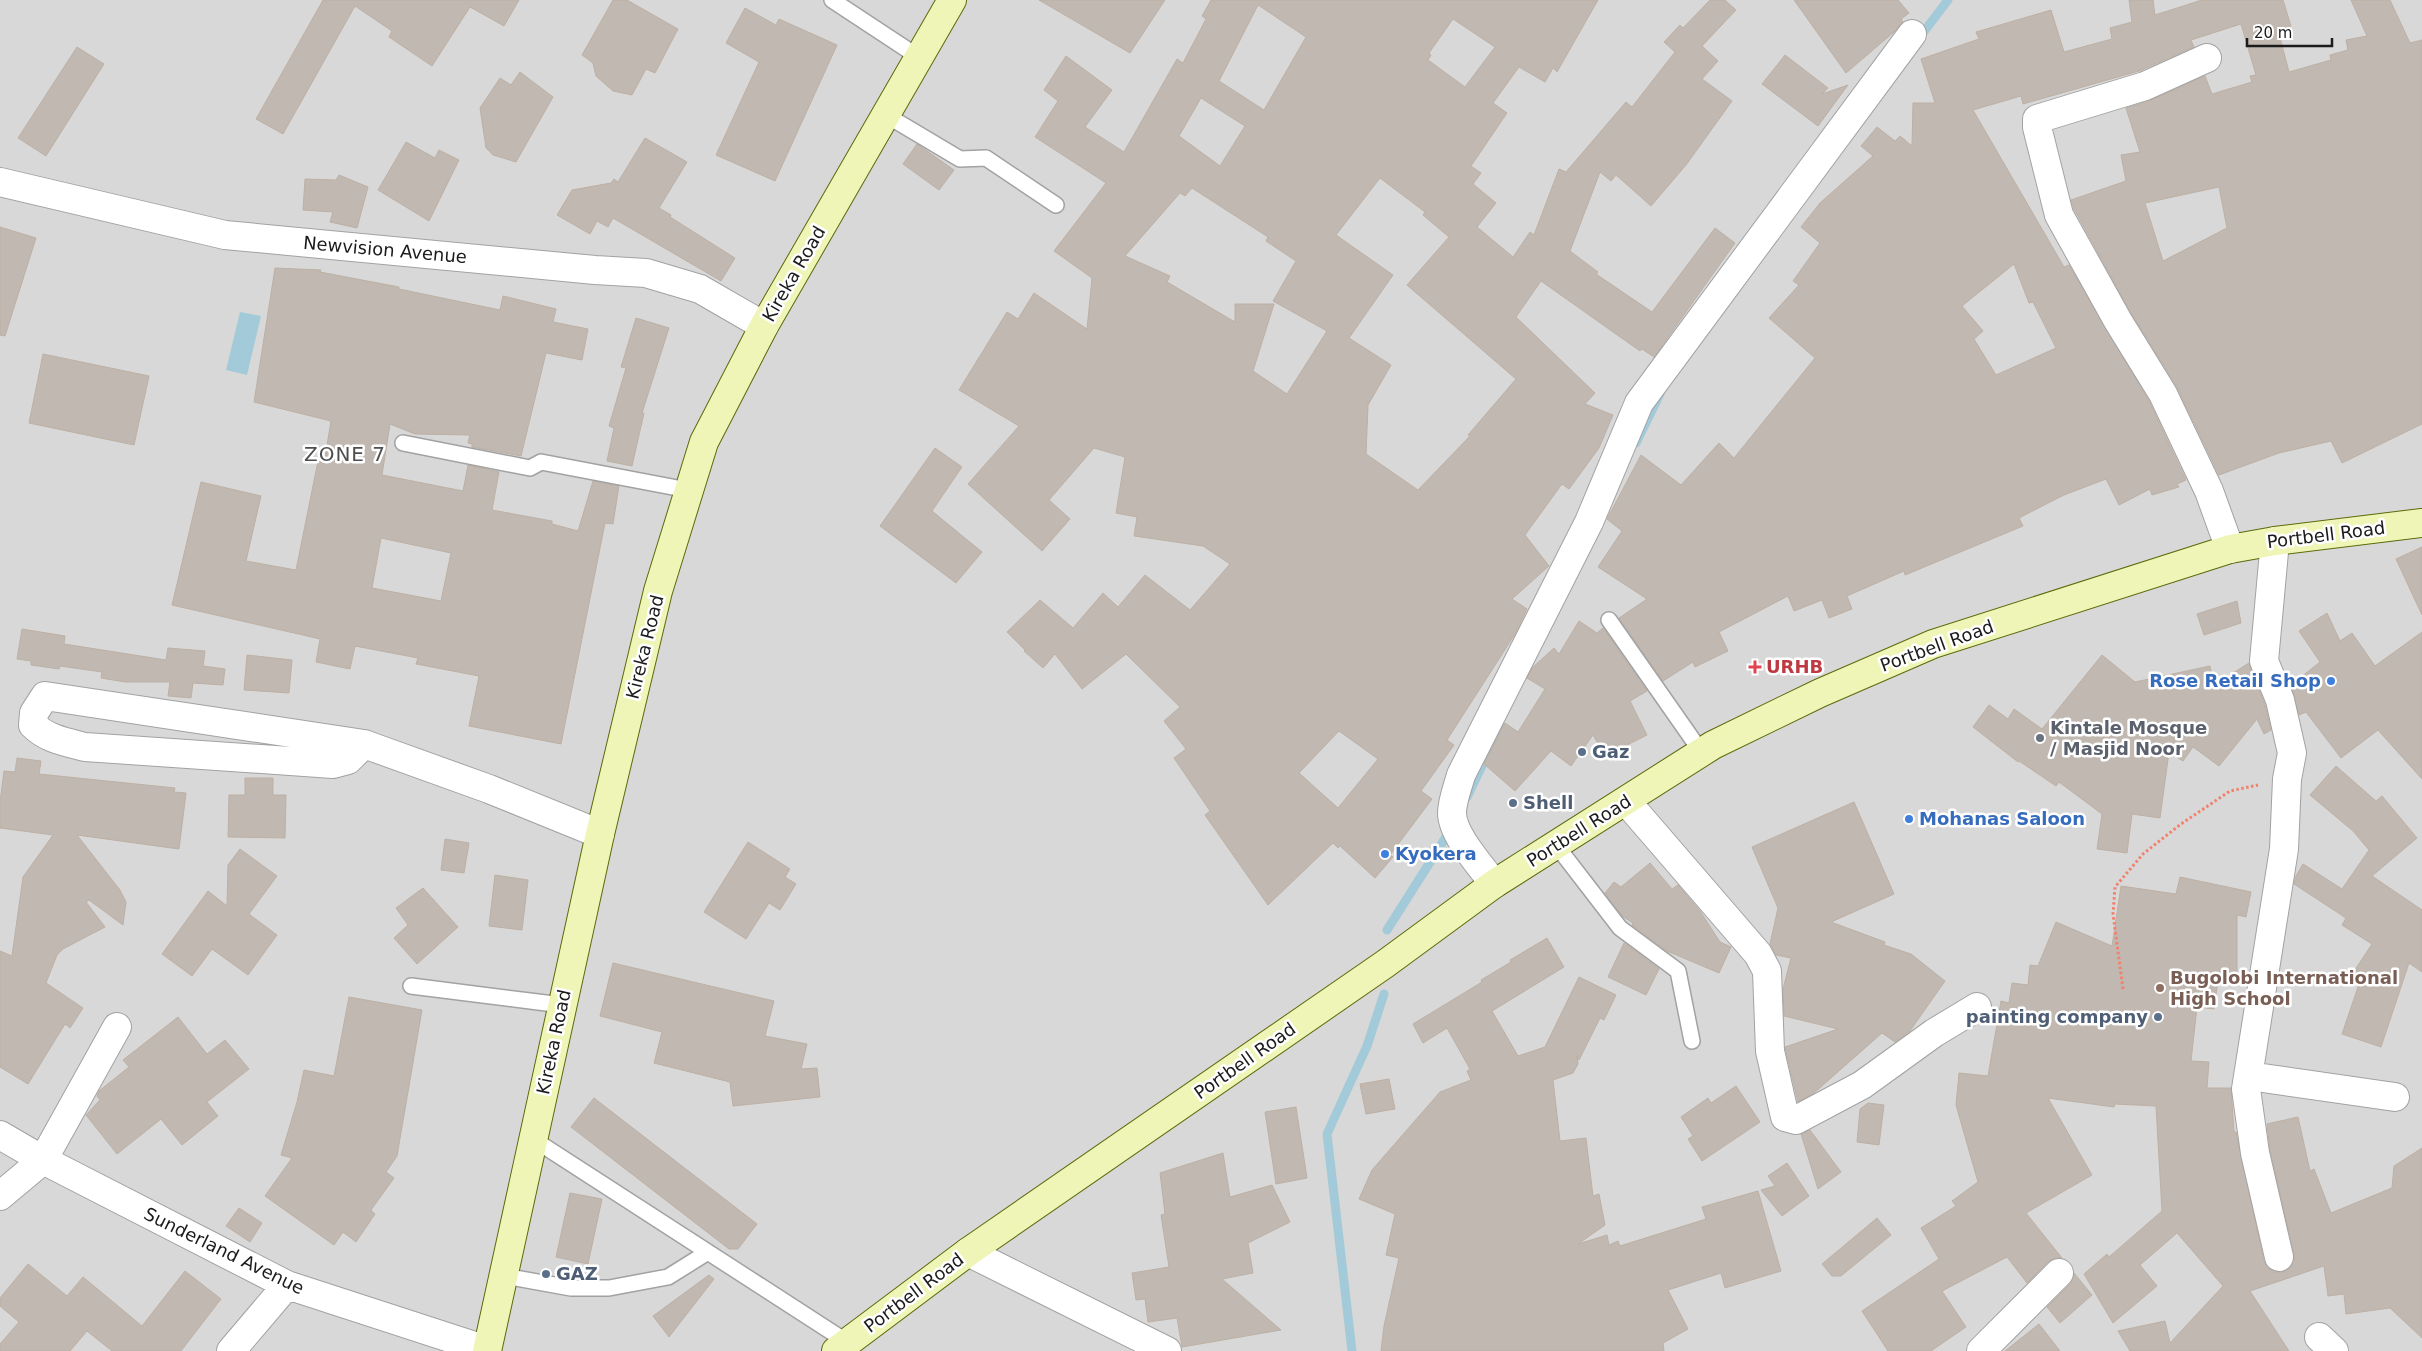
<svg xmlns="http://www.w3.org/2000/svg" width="2422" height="1351" viewBox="0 0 2422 1351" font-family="'DejaVu Sans',sans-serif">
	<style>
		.residential { fill: #d9d8d8 }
		.water { fill: #a3cad8 }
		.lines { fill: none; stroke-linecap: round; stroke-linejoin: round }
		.stream { stroke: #a3cad8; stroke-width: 9 }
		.building { fill: #c0b8b1; stroke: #bdb0a4; fill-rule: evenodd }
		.service-casing { stroke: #a2a2a2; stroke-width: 18 }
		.minor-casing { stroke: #a2a2a2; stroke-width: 30 }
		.secondary-casing { stroke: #5b6a0a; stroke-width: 30 }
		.path { stroke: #f1816d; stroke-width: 3; stroke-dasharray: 2.5 2.5; stroke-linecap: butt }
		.service { stroke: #fff; stroke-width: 15 }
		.minor { stroke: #fff; stroke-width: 28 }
		.secondary { stroke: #eff5b6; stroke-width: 28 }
		.health-dot { fill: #e0444e; stroke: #fff; stroke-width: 2 }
		.shop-dot { fill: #3f7fe0; stroke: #fff; stroke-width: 2 }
		.worship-dot { fill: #6b7280; stroke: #fff; stroke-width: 2 }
		.service-dot { fill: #5c6f8a; stroke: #fff; stroke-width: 2 }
		.education-dot { fill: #8d6e63; stroke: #fff; stroke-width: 2 }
		.labels { text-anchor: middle; stroke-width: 5; stroke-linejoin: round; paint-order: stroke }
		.street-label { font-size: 18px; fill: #1b1b1b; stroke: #fff }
		.health-label { font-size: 18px; font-weight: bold; fill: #be3a42; stroke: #fff; text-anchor: start }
		.shop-label { font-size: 18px; font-weight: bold; fill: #366cbe; stroke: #fff; text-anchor: start }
		.worship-label { font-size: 18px; font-weight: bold; fill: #5b616d; stroke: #fff; text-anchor: start }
		.service-label { font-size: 18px; font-weight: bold; fill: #4e5e75; stroke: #fff; text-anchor: start }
		.education-label { font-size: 18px; font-weight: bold; fill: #785e54; stroke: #fff; text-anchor: start }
		.quarter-label { font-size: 20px; letter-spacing: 1px; fill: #4e4e4e; stroke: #fff }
	</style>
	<rect width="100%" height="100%" fill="#ece9e1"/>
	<path class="residential" d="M 0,0 L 2422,0 L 2422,1351 L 0,1351 Z"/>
	<path class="water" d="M 240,312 L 261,316 L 247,375 L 226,370 Z"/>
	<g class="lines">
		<path class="stream" d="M 1919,38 L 1948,0
			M 1636,443 L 1660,394
			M 1467,797 L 1501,726
			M 1387,930 L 1451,829
			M 1352,1351 L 1327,1134 L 1367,1046 L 1384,994"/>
	</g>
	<path class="building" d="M 323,0 L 519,0 L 504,26 L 470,7 L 432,66 L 389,37 L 392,31 L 355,6 L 283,134 L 256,119 Z
		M 613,0 L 627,0 L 678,29 L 655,73 L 646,69 L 632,95 L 613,91 L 596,76 L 593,63 L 582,55 Z
		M 1039,0 L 1165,0 L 1130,53 Z
		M 1211,0 L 1598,0 L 1557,72 L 1553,68 L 1545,82 L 1519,67 L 1493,103 L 1507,113 L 1471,166 L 1481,173 L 1473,184 L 1496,203 L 1477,227 L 1513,257 L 1530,232 L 1534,235 L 1559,169 L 1566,172 L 1626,102 L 1632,107 L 1675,52 L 1664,42 L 1680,25 L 1683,28 L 1710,0 L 1725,0 L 1736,10 L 1702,46 L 1718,61 L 1702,79 L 1732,101 L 1686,165 L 1651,206 L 1616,175 L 1611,181 L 1600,172 L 1570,251 L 1598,272 L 1596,274 L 1652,312 L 1715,228 L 1735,243 L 1654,357 L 1642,349 L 1640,351 L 1541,281 L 1516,317 L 1595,393 L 1585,404 L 1613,415 L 1599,448 L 1569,489 L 1562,484 L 1525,535 L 1549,566 L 1512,599 L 1527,609 L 1515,634 L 1447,740 L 1454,745 L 1421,791 L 1432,799 L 1390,855 L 1393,857 L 1375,878 L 1340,846 L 1338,848 L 1333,843 L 1268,905 L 1205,815 L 1210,811 L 1174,758 L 1186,749 L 1164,721 L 1180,707 L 1126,654 L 1082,689 L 1055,654 L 1043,668 L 1024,651 L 1025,650 L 1007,632 L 1040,600 L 1073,628 L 1103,593 L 1118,607 L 1145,575 L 1190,610 L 1230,564 L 1203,546 L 1134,536 L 1137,517 L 1116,513 L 1125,457 L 1094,448 L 1049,500 L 1070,519 L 1042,551 L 968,484 L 1019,426 L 959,390 L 1007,312 L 1018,319 L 1034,293 L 1087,329 L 1092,278 L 1054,251 L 1106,183 L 1035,137 L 1058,101 L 1044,90 L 1066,56 L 1112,90 L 1085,127 L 1124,152 L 1177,59 L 1183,63 L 1206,19 L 1202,16 ZM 1258,5 L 1306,37 L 1264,110 L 1219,81 ZM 1453,19 L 1495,47 L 1465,87 L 1428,60 L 1431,55 L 1429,53 ZM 1201,98 L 1245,126 L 1220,166 L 1179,136 ZM 1380,178 L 1425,212 L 1423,215 L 1449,237 L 1407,285 L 1516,379 L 1468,435 L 1470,436 L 1418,490 L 1366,454 L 1368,405 L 1391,365 L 1349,338 L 1393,275 L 1336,235 ZM 1192,188 L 1268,237 L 1266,241 L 1296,261 L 1273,301 L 1327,331 L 1287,394 L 1253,371 L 1274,304 L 1235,304 L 1235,322 L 1167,282 L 1170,276 L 1125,256 L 1180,193 L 1185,196 ZM 1339,731 L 1378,759 L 1338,808 L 1299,773 Z
		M 1794,0 L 1898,0 L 1909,13 L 1901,19 L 1903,22 L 1894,32 L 1846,73 Z
		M 2129,0 L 2153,0 L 2155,15 L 2202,0 L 2283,0 L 2291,26 L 2278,30 L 2289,72 L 2331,60 L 2330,55 L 2348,50 L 2346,40 L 2367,36 L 2351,0 L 2390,0 L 2410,43 L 2422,40 L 2422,424 L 2342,463 L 2331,441 L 2279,453 L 2219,475 L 2177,387 L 2131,313 L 2074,209 L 2071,200 L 2126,181 L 2121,155 L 2140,152 L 2126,108 L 2151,100 L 2205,76 L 2212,94 L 2252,82 L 2250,76 L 2256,75 L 2241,24 L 2191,40 L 2194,47 L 2139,71 L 2023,104 L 2021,96 L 1973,110 L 2064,267 L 2069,265 L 2149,401 L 2186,480 L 2177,484 L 2179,487 L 2152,495 L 2150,489 L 2119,505 L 2106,479 L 2064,495 L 2019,518 L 2023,526 L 1905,575 L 1904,571 L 1847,596 L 1852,609 L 1829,618 L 1822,600 L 1794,611 L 1788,596 L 1719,632 L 1728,651 L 1695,667 L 1693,662 L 1663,681 L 1619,618 L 1647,599 L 1598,567 L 1622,531 L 1607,519 L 1641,455 L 1681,485 L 1719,443 L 1734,458 L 1815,358 L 1769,318 L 1799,285 L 1793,281 L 1820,243 L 1801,227 L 1820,203 L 1873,156 L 1861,146 L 1877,127 L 1895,141 L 1900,136 L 1912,146 L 1913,103 L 1935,103 L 1921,59 L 1979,39 L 1976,32 L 2051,10 L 2064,52 L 2112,39 L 2110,28 L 2132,22 ZM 2219,187 L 2227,228 L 2163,261 L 2145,203 ZM 2014,264 L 2029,303 L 2033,302 L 2056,348 L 1996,375 L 1974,339 L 1983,331 L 1962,306 Z
		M 745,8 L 776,25 L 779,19 L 837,45 L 775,181 L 716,155 L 759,62 L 726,43 Z
		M 77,47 L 104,64 L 46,156 L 18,138 Z
		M 1785,55 L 1828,88 L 1822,94 L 1848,85 L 1818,126 L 1762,84 Z
		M 520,72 L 553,97 L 516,162 L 493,155 L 486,148 L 480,108 L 500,78 L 511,85 Z
		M 645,138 L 687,162 L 659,208 L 671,215 L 670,217 L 735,258 L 721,281 L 613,218 L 608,227 L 597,221 L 590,234 L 557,215 L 572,190 L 611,183 L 614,179 L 618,182 Z
		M 406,142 L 435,158 L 439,150 L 459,160 L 429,221 L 378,190 Z
		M 917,144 L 954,170 L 939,190 L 903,164 Z
		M 339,175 L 368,187 L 357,228 L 330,222 L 333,212 L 303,210 L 305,179 L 336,180 Z
		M 0,227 L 36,238 L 5,336 L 0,335 Z
		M 275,268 L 321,270 L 320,272 L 399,287 L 399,289 L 500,310 L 503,296 L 556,309 L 553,322 L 588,329 L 582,360 L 546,353 L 521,456 L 472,447 L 472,444 L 468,443 L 470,435 L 415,434 L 390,424 L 382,475 L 463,491 L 468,465 L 499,472 L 492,510 L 552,521 L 552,524 L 578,531 L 593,481 L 619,486 L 613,524 L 605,523 L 561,744 L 469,726 L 479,676 L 416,664 L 418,658 L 355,646 L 350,669 L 316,662 L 320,639 L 172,605 L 201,482 L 261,496 L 246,561 L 296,570 L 318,461 L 324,463 L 331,421 L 254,402 ZM 381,538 L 451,553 L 441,601 L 372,588 Z
		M 636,318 L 669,328 L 642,413 L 644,413 L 632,466 L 607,461 L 614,428 L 609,426 L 626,368 L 621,367 Z
		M 43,354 L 149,376 L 134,445 L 29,423 Z
		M 935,448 L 962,467 L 932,511 L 982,552 L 956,583 L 880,526 Z
		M 2422,547 L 2422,615 L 2396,559 Z
		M 2237,601 L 2241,623 L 2204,635 L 2197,614 Z
		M 2327,613 L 2340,641 L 2352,633 L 2375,666 L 2422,632 L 2422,779 L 2378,730 L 2341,758 L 2306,712 L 2299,715 L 2291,685 L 2320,662 L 2299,631 Z
		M 1579,621 L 1597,633 L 1603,628 L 1647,691 L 1630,701 L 1647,735 L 1605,756 L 1593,735 L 1571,766 L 1551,751 L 1515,791 L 1484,764 L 1505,723 L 1518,732 L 1545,689 L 1527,678 L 1532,668 L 1554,648 L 1559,654 Z
		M 22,629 L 65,636 L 64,644 L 166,660 L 168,648 L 205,651 L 203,666 L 225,669 L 223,685 L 193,683 L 191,698 L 168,696 L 170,682 L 125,682 L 101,678 L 102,672 L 60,666 L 59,669 L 31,665 L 31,661 L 17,659 Z
		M 247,655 L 292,660 L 289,693 L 244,690 Z
		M 2102,655 L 2135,682 L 2210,666 L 2214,685 L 2249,663 L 2265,705 L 2271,730 L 2264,734 L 2257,719 L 2219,766 L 2193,747 L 2183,761 L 2169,752 L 2160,818 L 2132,814 L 2127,853 L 2097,849 L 2102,814 L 2059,782 L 2056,786 L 2019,761 L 2018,762 L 1973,727 L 1989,705 L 2008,719 L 2014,709 L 2042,729 Z
		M 17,758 L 41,761 L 39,774 L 175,788 L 174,792 L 186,793 L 179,849 L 77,835 L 120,890 L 126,902 L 123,925 L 89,900 L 86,902 L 105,927 L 63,949 L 57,955 L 46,983 L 83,1008 L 70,1028 L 65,1024 L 28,1084 L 0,1067 L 0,951 L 12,956 L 23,877 L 53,835 L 0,828 L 0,802 L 4,771 L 15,772 Z
		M 2336,766 L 2376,801 L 2382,796 L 2417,838 L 2372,876 L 2422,910 L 2422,972 L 2409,963 L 2381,1047 L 2342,1034 L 2360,981 L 2351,976 L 2372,944 L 2342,925 L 2346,918 L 2294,884 L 2296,876 L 2303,864 L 2342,889 L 2369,850 L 2353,831 L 2310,795 Z
		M 245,778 L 273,778 L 273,795 L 286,795 L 285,838 L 228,837 L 229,795 L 245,795 Z
		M 1854,802 L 1894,894 L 1831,922 L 1885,942 L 1884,945 L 1911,954 L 1945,981 L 1910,1031 L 1895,1042 L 1882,1033 L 1814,1093 L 1798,1102 L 1785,1047 L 1838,1029 L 1784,1016 L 1783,989 L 1791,958 L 1776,955 L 1770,944 L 1778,908 L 1752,847 Z
		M 445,839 L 469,843 L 464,873 L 441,870 Z
		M 748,842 L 790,869 L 785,877 L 796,884 L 780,910 L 769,903 L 746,939 L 704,912 Z
		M 240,849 L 277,876 L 249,914 L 277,935 L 248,975 L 212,949 L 192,976 L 162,954 L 208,891 L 227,906 L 228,865 Z
		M 1650,863 L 1672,889 L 1678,885 L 1700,911 L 1720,942 L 1731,947 L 1719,973 L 1667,951 L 1632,925 L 1633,923 L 1622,916 L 1605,893 L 1614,882 L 1621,887 Z
		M 495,875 L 528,880 L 522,930 L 489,926 Z
		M 2180,877 L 2251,892 L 2246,917 L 2237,915 L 2237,974 L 2219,974 L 2214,1009 L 2197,1007 L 2191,1061 L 2209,1062 L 2207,1088 L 2231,1088 L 2234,1132 L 2236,1132 L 2264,1261 L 2267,1267 L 2274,1272 L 2282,1272 L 2290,1268 L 2294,1261 L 2294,1254 L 2270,1150 L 2267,1124 L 2298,1117 L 2310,1171 L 2314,1169 L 2331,1213 L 2392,1188 L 2394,1166 L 2422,1148 L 2422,1338 L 2390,1308 L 2346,1314 L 2344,1294 L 2328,1296 L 2324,1266 L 2250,1291 L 2289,1351 L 2130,1351 L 2118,1331 L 2165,1321 L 2170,1343 L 2223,1286 L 2177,1233 L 2140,1265 L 2157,1286 L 2113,1323 L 2084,1274 L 2107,1254 L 2109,1257 L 2162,1211 L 2156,1106 L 2115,1104 L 2114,1107 L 2048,1098 L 2092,1175 L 2026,1213 L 2062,1258 L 2055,1258 L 2048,1262 L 2027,1283 L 2007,1257 L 1942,1291 L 1966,1327 L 1931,1351 L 1888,1351 L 1862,1311 L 1939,1259 L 1921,1228 L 1956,1206 L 1952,1201 L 1978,1182 L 1956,1105 L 1959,1073 L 1988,1076 L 2001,1001 L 2009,1003 L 2012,983 L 2028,985 L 2030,965 L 2038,966 L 2056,922 L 2112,946 L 2121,886 L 2176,894 Z
		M 423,888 L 458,927 L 417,964 L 394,938 L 408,925 L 396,908 Z
		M 1547,938 L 1564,967 L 1492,1011 L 1518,1056 L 1545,1047 L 1579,977 L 1616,995 L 1604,1020 L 1600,1018 L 1579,1060 L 1577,1056 L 1578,1064 L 1573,1073 L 1553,1080 L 1560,1141 L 1586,1138 L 1593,1196 L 1599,1194 L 1605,1225 L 1578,1244 L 1607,1235 L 1609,1245 L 1618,1241 L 1620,1246 L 1706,1219 L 1702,1207 L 1758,1191 L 1781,1271 L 1725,1288 L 1721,1273 L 1668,1290 L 1688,1329 L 1663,1343 L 1664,1351 L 1381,1351 L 1384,1326 L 1399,1258 L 1386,1255 L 1395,1214 L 1359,1199 L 1372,1170 L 1440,1092 L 1471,1080 L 1467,1071 L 1470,1069 L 1447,1028 L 1423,1043 L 1413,1024 L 1482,982 L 1481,980 L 1511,962 L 1510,960 Z
		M 1624,943 L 1659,969 L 1646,995 L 1608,977 Z
		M 613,963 L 774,1001 L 765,1036 L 807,1044 L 801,1069 L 817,1068 L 820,1097 L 733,1106 L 730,1082 L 654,1063 L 662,1032 L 600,1016 Z
		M 349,997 L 422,1010 L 397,1156 L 386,1172 L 394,1178 L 371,1210 L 375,1214 L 356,1242 L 343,1232 L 334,1245 L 265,1196 L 292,1158 L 281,1155 L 297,1102 L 304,1070 L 334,1076 Z
		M 178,1017 L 207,1054 L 225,1040 L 249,1069 L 207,1102 L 218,1116 L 182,1145 L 161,1119 L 117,1154 L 86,1115 L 100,1100 L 97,1096 L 99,1091 L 129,1067 L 123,1060 Z
		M 1389,1079 L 1395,1109 L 1366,1114 L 1360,1084 Z
		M 1736,1086 L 1760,1122 L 1702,1161 L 1688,1139 L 1693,1136 L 1681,1117 L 1708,1098 L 1711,1103 Z
		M 594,1098 L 757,1224 L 738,1249 L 729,1249 L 571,1127 Z
		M 1868,1103 L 1884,1105 L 1879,1145 L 1857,1142 L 1860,1109 Z
		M 1296,1107 L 1307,1178 L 1276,1184 L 1265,1112 Z
		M 1810,1130 L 1841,1172 L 1818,1189 L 1801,1134 Z
		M 1223,1153 L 1230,1197 L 1272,1185 L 1290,1222 L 1248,1243 L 1253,1273 L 1222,1279 L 1281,1330 L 1182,1347 L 1177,1318 L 1148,1322 L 1145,1299 L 1136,1300 L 1132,1273 L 1169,1267 L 1161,1215 L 1165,1214 L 1160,1173 Z
		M 1787,1163 L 1809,1196 L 1782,1216 L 1761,1190 L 1775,1186 L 1768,1176 Z
		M 570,1193 L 602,1199 L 588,1264 L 556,1257 Z
		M 239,1208 L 262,1223 L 250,1242 L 226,1226 Z
		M 1877,1218 L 1891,1235 L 1841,1276 L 1832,1276 L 1822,1264 Z
		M 28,1264 L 67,1296 L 83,1277 L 142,1326 L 185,1271 L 221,1299 L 181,1351 L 112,1351 L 87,1331 L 70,1351 L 0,1351 L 0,1344 L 19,1322 L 0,1306 L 0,1298 Z
		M 2074,1273 L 2092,1295 L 2060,1323 L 2047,1307 L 2070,1284 Z
		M 709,1275 L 714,1279 L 669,1337 L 653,1316 Z
		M 2039,1324 L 2060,1351 L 2005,1351 Z"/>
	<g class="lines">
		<defs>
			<path id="service" d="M 832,0 L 920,58
				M 886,115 L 960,159 L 986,158 L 1056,205
				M 403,443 L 530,468 L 541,462 L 688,490
				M 1609,620 L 1702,753
				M 1556,845 L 1620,928 L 1678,971 L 1692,1041
				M 411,986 L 562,1005
				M 533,1139 L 847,1342
				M 504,1276 L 571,1288 L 609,1288 L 668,1277 L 708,1252"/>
			<path id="minor" d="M 2207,58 L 2145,86 L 2037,119 L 2037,127 L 2059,215 L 2118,321 L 2163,394 L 2209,491 L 2230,549
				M 0,182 L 225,235 L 595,270 L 646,273 L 700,289 L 764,326
				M 2275,541 L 2264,661 L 2280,700 L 2292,753 L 2287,779 L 2284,849 L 2246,1089 L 2255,1153 L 2279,1257
				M 364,744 L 348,760 L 333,764 L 85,747 C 66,742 47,739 33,725 L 34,713 L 45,696 L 364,744 L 489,789 L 600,834
				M 1626,801 L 1758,954 L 1767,971 L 1770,1051 L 1785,1117 L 1796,1120 L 1862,1085 L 1934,1033 L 1977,1007
				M 1494,884 C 1482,867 1452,835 1452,813 C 1452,801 1458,786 1461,775 L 1589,522 L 1639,403 L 1912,34
				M 2249,1076 L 2395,1097
				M 0,1135 L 43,1160 L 287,1285 L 487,1350
				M 0,1196 L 43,1160 L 117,1027
				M 968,1252 L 1167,1351
				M 2319,1337 L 2334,1351
				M 231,1351 L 287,1285
				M 1981,1351 L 2059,1273"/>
			<path id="secondary" d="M 487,1351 L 600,834 L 658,591 L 704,442 L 764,326 L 952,0
				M 836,1351 L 968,1252 L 1385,964 L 1494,884 L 1713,745 L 1820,693 L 1933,644 L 2230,549 L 2275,541 L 2422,523"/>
		</defs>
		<use href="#service" class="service-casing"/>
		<use href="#minor" class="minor-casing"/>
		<use href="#secondary" class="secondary-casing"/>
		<path class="path" d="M 2123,989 L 2113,914 L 2115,887 L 2143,854 L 2181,824 L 2230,791 L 2258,785"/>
		<use href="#service" class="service"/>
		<use href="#minor" class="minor"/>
		<use href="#secondary" class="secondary"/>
	</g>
	<path class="health-dot" d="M1752.5 659.5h5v5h5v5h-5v5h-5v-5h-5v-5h5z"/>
	<g class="shop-dot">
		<circle cx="2331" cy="681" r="5"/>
		<circle cx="1909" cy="819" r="5"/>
		<circle cx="1385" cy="854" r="5"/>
	</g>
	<circle class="worship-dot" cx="2040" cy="738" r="5"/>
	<g class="service-dot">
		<circle cx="1582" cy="752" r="5"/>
		<circle cx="1513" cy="803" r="5"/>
		<circle cx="2158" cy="1017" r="5"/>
		<circle cx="546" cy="1274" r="5"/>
	</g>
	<circle class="education-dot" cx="2160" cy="988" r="5"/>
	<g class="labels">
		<g class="street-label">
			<text transform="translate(385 250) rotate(5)" y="6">Newvision Avenue</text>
			<text transform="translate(794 274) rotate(-60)" y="6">Kireka Road</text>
			<text transform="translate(2326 535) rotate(-7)" y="6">Portbell Road</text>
			<text transform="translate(1937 646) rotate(-20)" y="6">Portbell Road</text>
			<text transform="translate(645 647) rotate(-76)" y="6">Kireka Road</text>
			<text transform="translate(1579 831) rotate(-32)" y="6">Portbell Road</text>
			<text transform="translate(554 1042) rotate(-78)" y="6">Kireka Road</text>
			<text transform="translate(1245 1061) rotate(-35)" y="6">Portbell Road</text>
			<text transform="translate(224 1251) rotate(26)" y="6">Sunderland Avenue</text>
			<text transform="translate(914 1293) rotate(-37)" y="6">Portbell Road</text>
		</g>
		<g class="health-label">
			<text x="1766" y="673">URHB</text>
		</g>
		<g class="shop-label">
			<text x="2321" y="687" text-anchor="end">Rose Retail Shop</text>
			<text x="1919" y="825">Mohanas Saloon</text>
			<text x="1395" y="860">Kyokera</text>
		</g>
		<g class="worship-label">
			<text x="2050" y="734">Kintale Mosque<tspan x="2050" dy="21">/ Masjid Noor</tspan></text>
		</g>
		<g class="service-label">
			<text x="1592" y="758">Gaz</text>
			<text x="1523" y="809">Shell</text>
			<text x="2148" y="1023" text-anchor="end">painting company</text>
			<text x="556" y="1280">GAZ</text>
		</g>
		<g class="education-label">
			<text x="2170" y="984">Bugolobi International<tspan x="2170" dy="21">High School</tspan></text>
		</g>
		<g class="quarter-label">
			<text x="345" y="461">ZONE 7</text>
		</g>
	</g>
	<path d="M2247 38v8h85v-8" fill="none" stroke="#1b1b1b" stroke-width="2.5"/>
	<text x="2254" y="38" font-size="15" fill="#1b1b1b" stroke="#ffffff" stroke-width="4" paint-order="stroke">20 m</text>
</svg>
